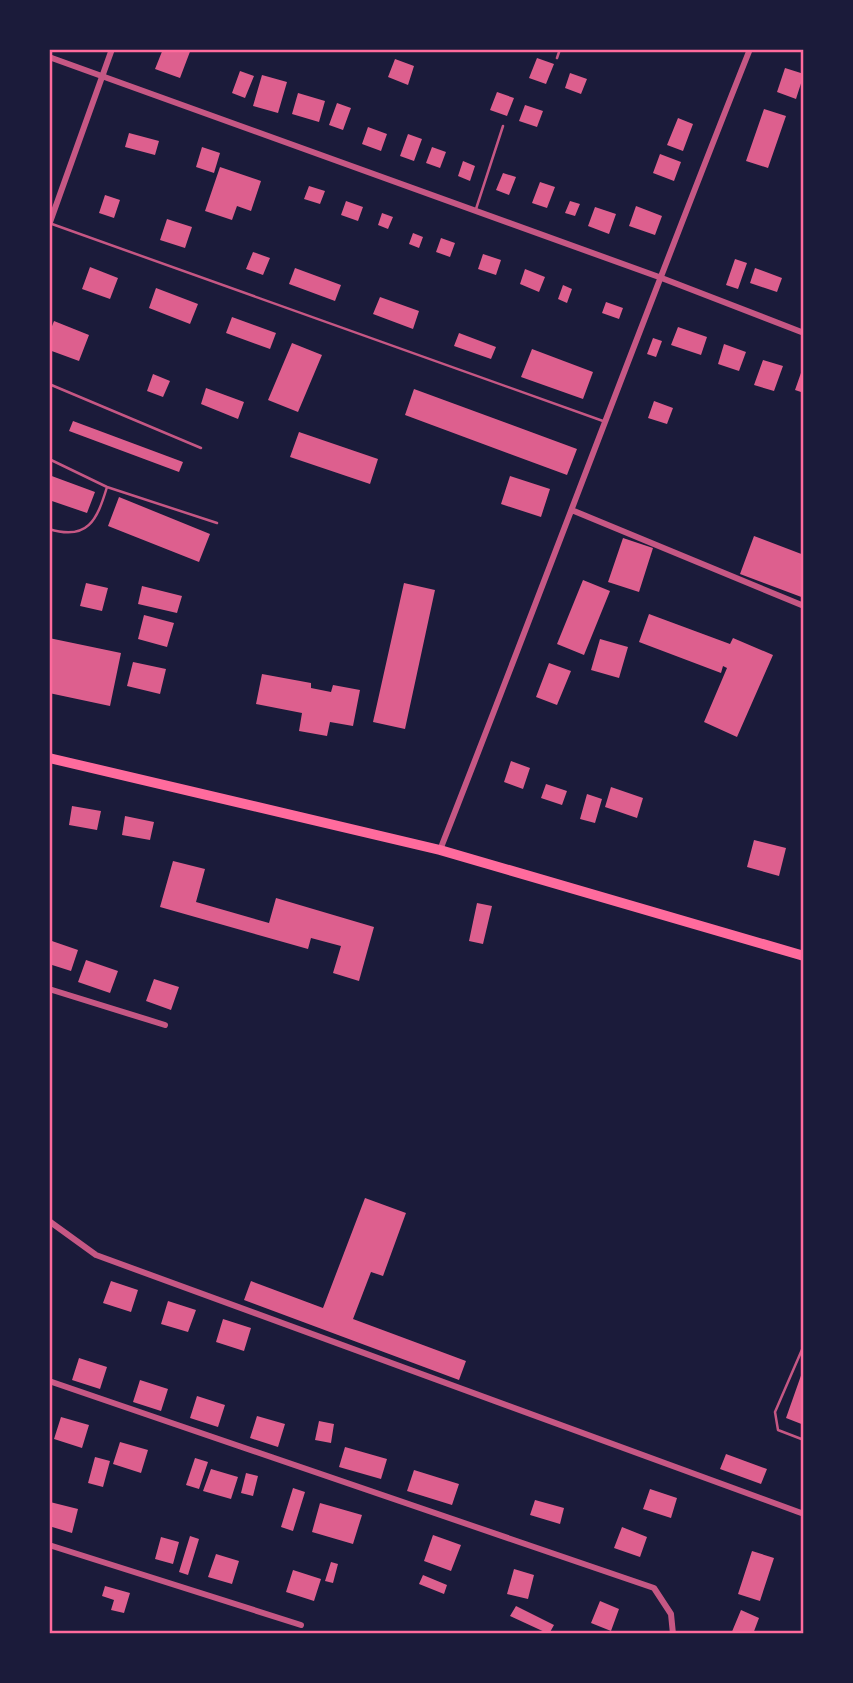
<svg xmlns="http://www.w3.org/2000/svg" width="853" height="1683" viewBox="0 0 853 1683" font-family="'Open Sans',sans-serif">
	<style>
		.building { fill: #dd5f8e }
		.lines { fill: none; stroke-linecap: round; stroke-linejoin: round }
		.service { stroke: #c65784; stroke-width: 2.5 }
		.minor { stroke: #c65784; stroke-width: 6 }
		.primary { stroke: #ff6b9d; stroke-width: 10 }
		.neatline { fill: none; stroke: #ff6b9d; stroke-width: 2.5 }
	</style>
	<rect width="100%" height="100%" fill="#1b1b3a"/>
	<path class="building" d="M 163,49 L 191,49 L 180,78 L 155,69 Z
		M 537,58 L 554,64 L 546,84 L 529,78 Z
		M 395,59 L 414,66 L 408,85 L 388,77 Z
		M 785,68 L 804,74 L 796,99 L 777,92 Z
		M 240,71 L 254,76 L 245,98 L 232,93 Z
		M 570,73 L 587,79 L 581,94 L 565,88 Z
		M 262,75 L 287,82 L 278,113 L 253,106 Z
		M 497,92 L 514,98 L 507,116 L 490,110 Z
		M 298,93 L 325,101 L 319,122 L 292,114 Z
		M 337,103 L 351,108 L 343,130 L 329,125 Z
		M 525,105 L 543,111 L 537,127 L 519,121 Z
		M 764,109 L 786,116 L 768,168 L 746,161 Z
		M 678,118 L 693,124 L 683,151 L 667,145 Z
		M 368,127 L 387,134 L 381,151 L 362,144 Z
		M 129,133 L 159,141 L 155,155 L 125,147 Z
		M 408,134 L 422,139 L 414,161 L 400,156 Z
		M 202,147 L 220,153 L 214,173 L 196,167 Z
		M 432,147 L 446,152 L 440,168 L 426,163 Z
		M 660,154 L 681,162 L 674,181 L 653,173 Z
		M 463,161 L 475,166 L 470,181 L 458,176 Z
		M 220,167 L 261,181 L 251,211 L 237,206 L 232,220 L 205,211 Z
		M 503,173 L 516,177 L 509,195 L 496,190 Z
		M 540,182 L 555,187 L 547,208 L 532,203 Z
		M 309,186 L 325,191 L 320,204 L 304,199 Z
		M 105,195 L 120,200 L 114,218 L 99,213 Z
		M 346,201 L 363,207 L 358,221 L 341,215 Z
		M 570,201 L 580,204 L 575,216 L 565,213 Z
		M 636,206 L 662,216 L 655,235 L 629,226 Z
		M 595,207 L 616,214 L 609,234 L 588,226 Z
		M 382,213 L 393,217 L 388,229 L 378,225 Z
		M 167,219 L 192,227 L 185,248 L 160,240 Z
		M 413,233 L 423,237 L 419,248 L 409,244 Z
		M 441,238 L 455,243 L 450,257 L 436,252 Z
		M 253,252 L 270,258 L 263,275 L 246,269 Z
		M 483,254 L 501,260 L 496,275 L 478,269 Z
		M 735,259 L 747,263 L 738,289 L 726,285 Z
		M 90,267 L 118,278 L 110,299 L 82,289 Z
		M 295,268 L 341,285 L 335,301 L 289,284 Z
		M 755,268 L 782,278 L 777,292 L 750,283 Z
		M 525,269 L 545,277 L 539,292 L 520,284 Z
		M 563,285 L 572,289 L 567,303 L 558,299 Z
		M 156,288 L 198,304 L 190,324 L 149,308 Z
		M 380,297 L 419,311 L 413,329 L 373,314 Z
		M 606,302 L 623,308 L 619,319 L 602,313 Z
		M 232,317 L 276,333 L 270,349 L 226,333 Z
		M 54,321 L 89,335 L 79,361 L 49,350 L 49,334 Z
		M 678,327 L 707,337 L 701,355 L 671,345 Z
		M 459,333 L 496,347 L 491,359 L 454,346 Z
		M 653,338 L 662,341 L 656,357 L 647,354 Z
		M 292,343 L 322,355 L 298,412 L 268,400 Z
		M 724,344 L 746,352 L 739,371 L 718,364 Z
		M 532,349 L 593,372 L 583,399 L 521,377 Z
		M 763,360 L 783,366 L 774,391 L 754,385 Z
		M 802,370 L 804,370 L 804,393 L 795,390 Z
		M 153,374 L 170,381 L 163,397 L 147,391 Z
		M 206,388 L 244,402 L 238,419 L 201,404 Z
		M 414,389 L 577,449 L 567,475 L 405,415 Z
		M 654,401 L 673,408 L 667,424 L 648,418 Z
		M 73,421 L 183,462 L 179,472 L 69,431 Z
		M 299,432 L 378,459 L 370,484 L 290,457 Z
		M 49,475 L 95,492 L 87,513 L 49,500 Z
		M 510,476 L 550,489 L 541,517 L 501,504 Z
		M 119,497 L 210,534 L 199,562 L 108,526 Z
		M 754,536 L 804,555 L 804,598 L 740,574 Z
		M 623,538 L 653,548 L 639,592 L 608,582 Z
		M 583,580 L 610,591 L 584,655 L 557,644 Z
		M 86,583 L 108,588 L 102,611 L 80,606 Z
		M 404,583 L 435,590 L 405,729 L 373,722 Z
		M 142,586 L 182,596 L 177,613 L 138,604 Z
		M 649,614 L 730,644 L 733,638 L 773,655 L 737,737 L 704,722 L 727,668 L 723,666 L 721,673 L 639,642 Z
		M 144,615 L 174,623 L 167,647 L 138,639 Z
		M 49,638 L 121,653 L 110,706 L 49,693 Z
		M 600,639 L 628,647 L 619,678 L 591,670 Z
		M 133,662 L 166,669 L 160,694 L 127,686 Z
		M 549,663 L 571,671 L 557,705 L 536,697 Z
		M 262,674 L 311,683 L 311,688 L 331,692 L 333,685 L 360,690 L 353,726 L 330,722 L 327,736 L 299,731 L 302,713 L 256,704 Z
		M 511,761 L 530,768 L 523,789 L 504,782 Z
		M 546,784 L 567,791 L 562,805 L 541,798 Z
		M 611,787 L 643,798 L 637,818 L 605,807 Z
		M 587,794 L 602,799 L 595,823 L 580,819 Z
		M 72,806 L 101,811 L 97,830 L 69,825 Z
		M 125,816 L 154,822 L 150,840 L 122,835 Z
		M 754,840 L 786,848 L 779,876 L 747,867 Z
		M 173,861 L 205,869 L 196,902 L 269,923 L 276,898 L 374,927 L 359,981 L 333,973 L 341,946 L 311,938 L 308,949 L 160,907 Z
		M 477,903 L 492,906 L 483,944 L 469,941 Z
		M 49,940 L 78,950 L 71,971 L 49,964 Z
		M 86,960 L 118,971 L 110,993 L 78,982 Z
		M 154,979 L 179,987 L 171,1010 L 146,1001 Z
		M 365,1198 L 406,1213 L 383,1276 L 371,1272 L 353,1319 L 466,1361 L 459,1380 L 244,1300 L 251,1281 L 323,1308 Z
		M 111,1281 L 138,1290 L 131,1312 L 103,1303 Z
		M 168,1301 L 196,1310 L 188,1332 L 161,1324 Z
		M 223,1319 L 251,1328 L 244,1351 L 216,1342 Z
		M 79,1358 L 107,1367 L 100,1389 L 72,1380 Z
		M 804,1367 L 804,1425 L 786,1418 Z
		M 140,1380 L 168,1389 L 161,1411 L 133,1402 Z
		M 197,1396 L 225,1405 L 218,1427 L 190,1418 Z
		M 257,1416 L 285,1424 L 278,1447 L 250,1438 Z
		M 61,1417 L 89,1425 L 82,1448 L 54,1439 Z
		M 319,1421 L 334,1424 L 331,1443 L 315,1440 Z
		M 120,1442 L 148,1450 L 141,1473 L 113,1464 Z
		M 345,1447 L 387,1459 L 381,1479 L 339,1467 Z
		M 726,1454 L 767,1469 L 761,1484 L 720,1469 Z
		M 95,1457 L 110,1461 L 103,1487 L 88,1483 Z
		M 195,1458 L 208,1462 L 199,1489 L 186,1485 Z
		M 211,1469 L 238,1477 L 231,1499 L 203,1491 Z
		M 414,1470 L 459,1484 L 452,1505 L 407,1491 Z
		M 246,1473 L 258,1476 L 253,1496 L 241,1493 Z
		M 293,1488 L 305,1492 L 293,1531 L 281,1527 Z
		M 650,1489 L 677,1498 L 671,1518 L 643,1509 Z
		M 535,1500 L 564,1508 L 560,1524 L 530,1515 Z
		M 50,1502 L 78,1509 L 72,1533 L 49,1526 Z
		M 320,1503 L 362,1515 L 353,1544 L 312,1532 Z
		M 622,1527 L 647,1537 L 640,1557 L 614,1548 Z
		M 433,1535 L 461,1545 L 451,1571 L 424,1561 Z
		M 190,1536 L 199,1539 L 188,1575 L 179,1572 Z
		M 161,1537 L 179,1542 L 173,1564 L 155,1559 Z
		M 752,1551 L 774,1558 L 760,1601 L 738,1594 Z
		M 216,1554 L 239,1561 L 232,1584 L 208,1577 Z
		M 331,1562 L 338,1564 L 333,1583 L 325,1581 Z
		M 514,1569 L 534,1575 L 528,1599 L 507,1594 Z
		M 293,1570 L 321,1579 L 314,1601 L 286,1592 Z
		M 423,1575 L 447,1585 L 444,1594 L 419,1584 Z
		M 105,1586 L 130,1593 L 124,1613 L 111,1610 L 114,1600 L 102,1596 Z
		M 600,1601 L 619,1609 L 611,1631 L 591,1623 Z
		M 516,1606 L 554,1625 L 549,1634 L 510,1616 Z
		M 741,1610 L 759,1618 L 753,1634 L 731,1634 Z"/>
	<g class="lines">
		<path class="service" d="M 557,58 L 560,49
			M 476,209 L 503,126
			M 52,224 L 603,421
			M 49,384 L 201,448
			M 49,459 L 107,487 L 217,523
			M 49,529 C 88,541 97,520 107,487
			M 804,1345 L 775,1412 L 778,1430 L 804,1440"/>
		<path class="minor" d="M 49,57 L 659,277 L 804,333
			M 49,225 L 112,49
			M 574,511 L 804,606
			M 440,850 C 545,583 644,315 750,49
			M 49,989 L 165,1025
			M 49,1221 L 96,1255 L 804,1514
			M 49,1381 L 654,1588 L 671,1614 L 673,1634
			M 49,1545 L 301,1625"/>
		<path class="primary" d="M 49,758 L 440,850 L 804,956"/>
	</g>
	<rect width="853" height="1683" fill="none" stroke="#1b1b3a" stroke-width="102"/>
	<rect x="51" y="51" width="751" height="1581" class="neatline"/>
</svg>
